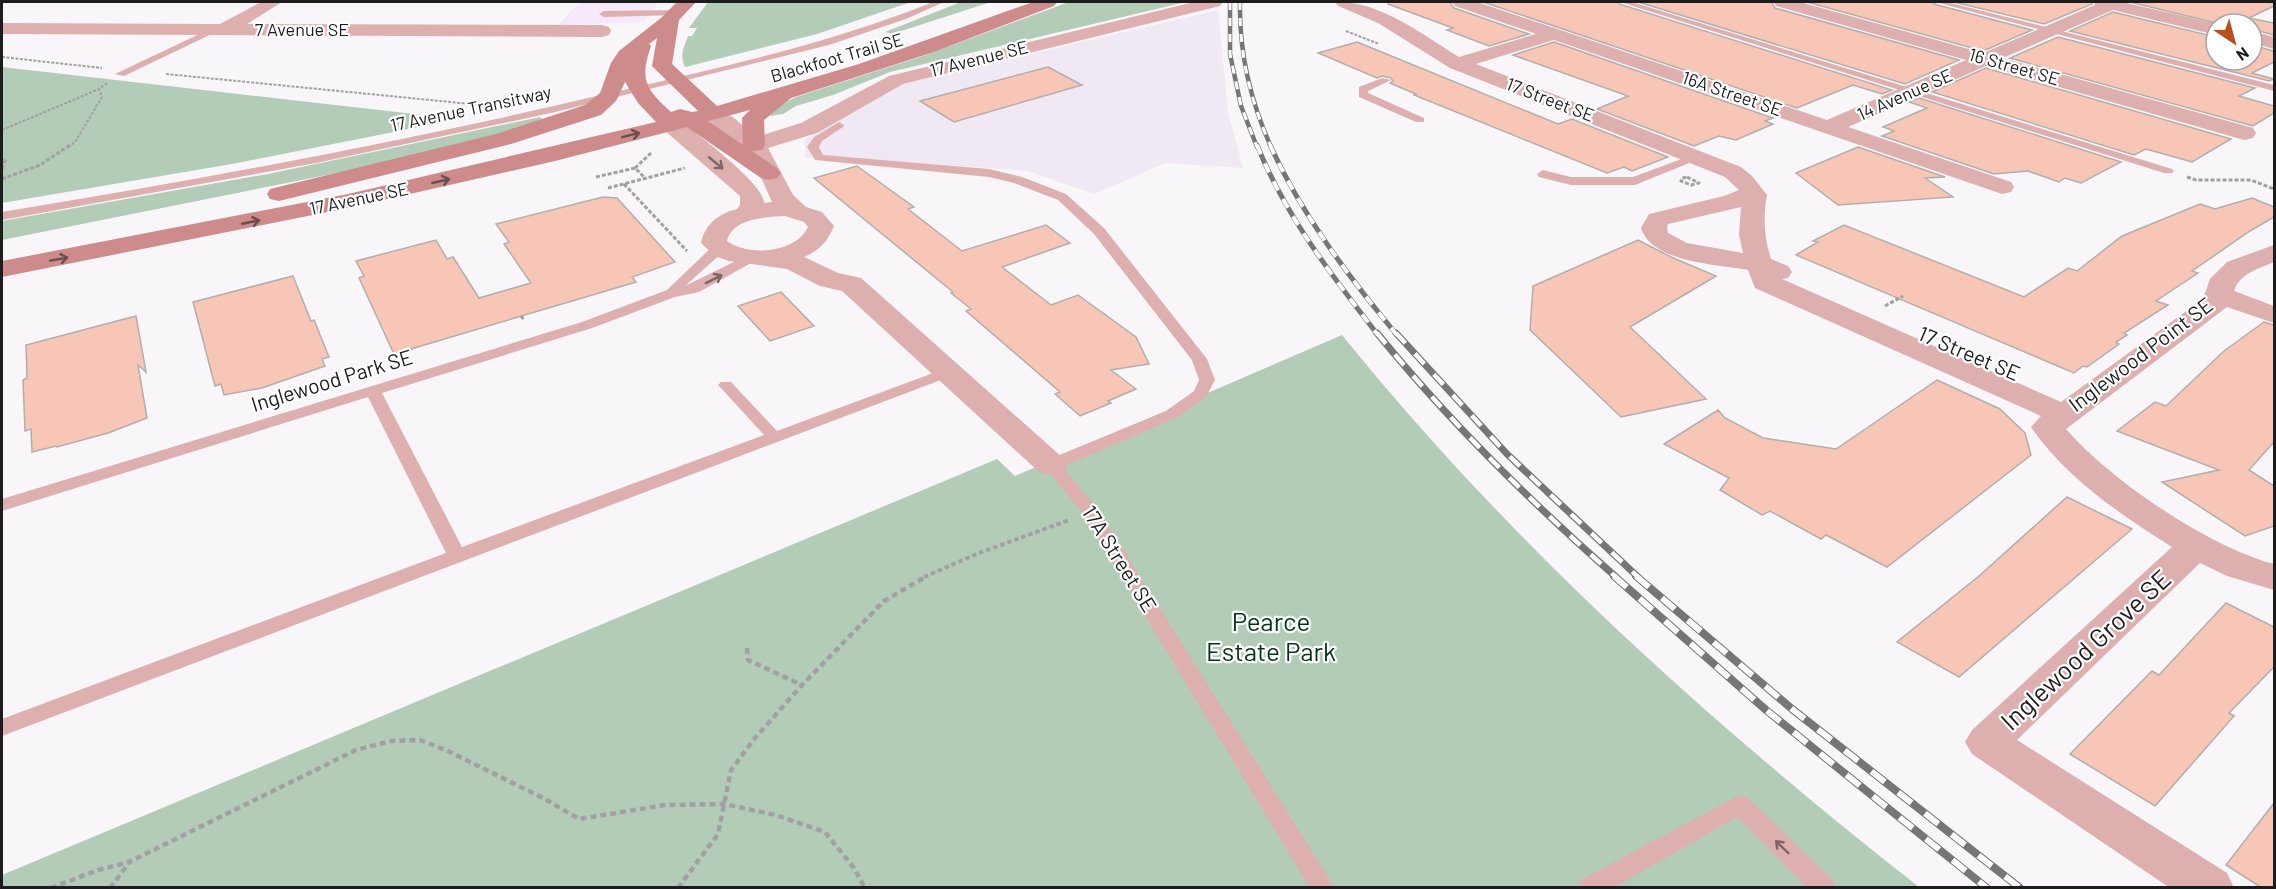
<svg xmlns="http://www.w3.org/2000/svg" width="2276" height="889" viewBox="0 0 2276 889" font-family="Barlow,sans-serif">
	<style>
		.commercial { fill: #f5e8fb }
		.built { fill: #f0e8f2 }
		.green { fill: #b3ccb8 }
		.building { fill: #f8c6b6; stroke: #b2aeac; stroke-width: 1.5 }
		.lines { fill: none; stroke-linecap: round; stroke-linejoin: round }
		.path-far3 { stroke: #a2a0a3; stroke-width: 2; stroke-dasharray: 3 1.5; stroke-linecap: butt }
		.path-far2 { stroke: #a2a0a3; stroke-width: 3; stroke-dasharray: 4 2; stroke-linecap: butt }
		.path-far1 { stroke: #a2a0a3; stroke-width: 4; stroke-dasharray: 4.5 3; stroke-linecap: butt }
		.path { stroke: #a2a0a3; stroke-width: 4.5; stroke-dasharray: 6 4; stroke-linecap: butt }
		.service { fill: #deafaf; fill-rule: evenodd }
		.minor { fill: #deafaf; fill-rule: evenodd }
		.secondary { fill: #ce8b8b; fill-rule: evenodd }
		.rail-far3-casing { stroke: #777577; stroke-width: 4.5 }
		.rail-far2-casing { stroke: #777577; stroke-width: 5 }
		.rail-far1-casing { stroke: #777577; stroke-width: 7 }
		.rail-casing { stroke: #777577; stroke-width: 8 }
		.rail-far3 { stroke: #fff; stroke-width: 3; stroke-dasharray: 8; stroke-linecap: butt }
		.rail-far2 { stroke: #fff; stroke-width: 4; stroke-dasharray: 10; stroke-linecap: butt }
		.rail-far1 { stroke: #fff; stroke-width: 4.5; stroke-dasharray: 14; stroke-linecap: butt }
		.rail { stroke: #fff; stroke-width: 6; stroke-dasharray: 17; stroke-linecap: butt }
		.oneway { stroke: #6d4e4e }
		.oneway2 { stroke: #7e6666 }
		.labels { text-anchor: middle; stroke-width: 4.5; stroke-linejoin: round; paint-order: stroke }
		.far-street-label { font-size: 18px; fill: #1d1c1d; stroke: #fff }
		.street-label { font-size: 21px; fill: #1d1c1d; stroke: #fff }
		.near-park-label { font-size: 26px; fill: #043415; stroke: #fff }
		.near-street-label { font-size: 26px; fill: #1d1c1d; stroke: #fff }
	</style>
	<rect width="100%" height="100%" fill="#f9f6fa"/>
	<path class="commercial" d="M 580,2 L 659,2 L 643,22 L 558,25 Z"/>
	<path class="built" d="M 1218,10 L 1228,112 L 1243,168 L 1166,163 L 1094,194 L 1028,171 L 825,156 L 805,158 L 805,139 L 903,84 Z"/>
	<path class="green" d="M 708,2 L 911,2 L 817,34 L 685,67 C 679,55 684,47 688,36 L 692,36 L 697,28 L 689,28 Z
		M 961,2 L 991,2 L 892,34 L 885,32 Z
		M 1069,2 L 1186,2 L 890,72 L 833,95 L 796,106 L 783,114 L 770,116 L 771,115 L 767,114 L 780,104 L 799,96 L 923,56 Z
		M 2,67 L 458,119 L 459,119 L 232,164 L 2,203 Z
		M 540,117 L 545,122 L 377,165 L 2,240 L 2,221 L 268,174 Z
		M 1342,335 C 1509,542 1710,723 1919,887 L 2,888 L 2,875 L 997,459 L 1015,476 Z"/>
	<path class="building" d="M 1389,2 L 1450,2 L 1454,8 L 1529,34 L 1489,46 L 1447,30 L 1453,28 L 1388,4 Z
		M 1483,2 L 1618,2 L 1619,4 L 1892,90 L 1882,94 L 1853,85 L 1797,108 Z
		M 1638,2 L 1772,2 L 1775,8 L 1959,60 L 1905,84 Z
		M 1807,2 L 1933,2 L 1934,4 L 2032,30 L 1983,51 Z
		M 1954,2 L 2092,2 L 2092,4 L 2044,24 Z
		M 2130,2 L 2274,2 L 2274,6 L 2249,18 L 2274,23 L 2274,35 L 2252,29 L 2252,24 L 2220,24 Z
		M 2113,12 L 2216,37 L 2216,60 L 2252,60 L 2252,45 L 2274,51 L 2274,62 L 2252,73 L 2274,79 L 2269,81 L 2070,31 Z
		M 2058,37 L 2255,88 L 2239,96 L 2274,106 L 2274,113 L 2253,126 L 2010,58 Z
		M 1357,42 L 1558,124 L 1572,119 L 1668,157 L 1632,171 L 1624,167 L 1607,173 L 1414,95 L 1416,94 L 1390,83 L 1393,81 L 1391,78 L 1382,76 L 1377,78 L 1318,53 Z
		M 1554,42 L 1773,118 L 1765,121 L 1773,124 L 1736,140 L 1719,136 L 1694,146 L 1597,109 L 1628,96 L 1513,55 Z
		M 1048,67 L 1082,85 L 954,122 L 920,101 Z
		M 1986,68 L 2231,139 L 2192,162 L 2146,149 L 2134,155 L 1932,92 Z
		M 1919,98 L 2121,162 L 2081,183 L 2065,178 L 2059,182 L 2028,171 L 1994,174 L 1882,136 L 1894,131 L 1883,127 L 1927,108 L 1909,102 Z
		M 1858,147 L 1945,177 L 1925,178 L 1953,197 L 1838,205 L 1796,173 Z
		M 857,166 L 914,207 L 908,209 L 962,251 L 1046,225 L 1070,243 L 1002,267 L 1051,305 L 1078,295 L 1136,337 L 1149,364 L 1111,370 L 1136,389 L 1108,401 L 1111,403 L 1080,416 L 1055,394 L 1060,392 L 966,311 L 971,309 L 951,293 L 953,292 L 814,178 Z
		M 603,197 L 617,198 L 675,262 L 632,277 L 636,282 L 394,354 L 359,278 L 364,276 L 356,261 L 436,240 L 447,259 L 453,257 L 479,298 L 531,283 L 504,244 L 509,242 L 496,224 Z
		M 2252,198 L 2274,207 L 2274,217 L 2250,231 L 2192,271 L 2198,273 L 2156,301 L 2168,305 L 2124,333 L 2127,335 L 2116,342 L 2119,344 L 2087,367 L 2083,366 L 2074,373 L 1796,255 L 1818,242 L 1813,241 L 1844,225 L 2024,297 L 2068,268 L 2077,271 L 2122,236 L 2200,204 L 2215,209 Z
		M 1638,240 L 1671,257 L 1716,276 L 1630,327 L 1706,399 L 1621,417 L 1530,330 L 1533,286 Z
		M 293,276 L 311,321 L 314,320 L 329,357 L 322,359 L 325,366 L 262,388 L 224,395 L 221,384 L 215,386 L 193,302 Z
		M 781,292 L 814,326 L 770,341 L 738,306 Z
		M 136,316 L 146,372 L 138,365 L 147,418 L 108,433 L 57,447 L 56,446 L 32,452 L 31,429 L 25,431 L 23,380 L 27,378 L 26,345 Z
		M 2264,322 L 2274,325 L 2274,442 L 2249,470 L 2274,486 L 2274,526 L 2245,536 L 2162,482 L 2219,470 L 2117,431 L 2155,402 L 2166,406 L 2224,351 Z
		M 1937,380 L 2000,409 L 2025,433 L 2031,455 L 1887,567 L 1826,535 L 1821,539 L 1770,511 L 1762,515 L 1720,490 L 1729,478 L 1664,444 L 1718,410 L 1725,418 L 1763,438 L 1836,449 Z
		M 2067,497 L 2132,529 L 1959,677 L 1897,642 L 1979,576 Z
		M 2226,603 L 2274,627 L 2274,667 L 2229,713 L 2234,716 L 2155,806 L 2070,754 L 2152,671 L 2159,675 Z
		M 2274,803 L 2274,888 L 2262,888 L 2226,865 Z"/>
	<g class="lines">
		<path class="path-far3" d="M 1346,31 L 1379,44
			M 2,57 L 102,68
			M 166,74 L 481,105
			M 2,130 L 99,89 L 107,83
			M 68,147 L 75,142 L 102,97 L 99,89"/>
		<path class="path-far2" d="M 635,168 L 651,153
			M 2,169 L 6,158
			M 596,177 L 635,168 L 645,178
			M 1687,177 L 1699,183 L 1691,185 L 1681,181 L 1682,178 Z
			M 2187,177 L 2196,180 L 2251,180 L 2274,189
			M 2,179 L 40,165 L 70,145
			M 624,184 L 687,251
			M 608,188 L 685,168
			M 1885,306 L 1903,296
			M 521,316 L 524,320"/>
		<path class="path-far1" d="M 924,577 L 979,553 L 1069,520"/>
		<path class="path" d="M 747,648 L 748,660 L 802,685
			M 51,888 L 98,870 L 129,862 L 356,750 L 391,741 L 420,740 L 450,752 L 545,799 L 579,819 L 665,805 L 724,804 L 776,815 L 825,832 L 854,868 L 865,888
			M 110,888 L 129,863
			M 678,888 L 718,834 L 731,770 L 755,738 L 802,685 L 884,601 L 927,576"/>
		<path class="service" d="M 933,2 L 944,2 L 906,19 L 829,45 L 551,113 L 316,163 L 2,220 L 2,212 C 203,179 403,142 601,95 C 713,69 826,45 933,2 Z
			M 1620,2 L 1632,2 L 2172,169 L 2174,171 L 2172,173 L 2164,173 Z
			M 1935,2 L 1947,2 L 2274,85 L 2274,91 Z
			M 676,10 L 679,11 L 679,15 L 604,17 L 599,14 L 604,11 Z
			M 212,28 L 220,30 L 124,76 L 115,74 Z
			M 1382,78 L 1391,80 L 1368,91 L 1368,93 L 1424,118 L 1424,122 L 1416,122 L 1359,97 L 1359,87 Z
			M 839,122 L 844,125 L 843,127 L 822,141 L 819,147 L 823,155 L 989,169 L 1022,177 L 1066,194 L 1104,228 L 1207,359 L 1215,380 L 1206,397 L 1178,417 L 1062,467 L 1097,508 L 1335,888 L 1310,888 L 1084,515 L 1043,465 L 1045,461 L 1166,411 L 1194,391 L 1199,380 L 1192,360 L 1094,234 L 1058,200 L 1014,183 L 989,177 L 815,160 L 807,147 L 814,137 Z
			M 1695,154 L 1701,157 L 1699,159 L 1635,185 L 1571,185 L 1539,177 L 1537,174 L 1543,170 L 1571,177 L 1633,177 Z
			M 718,245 L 723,246 L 725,249 L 723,252 L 685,286 L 748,255 L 758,255 L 760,258 L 699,292 L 675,297 L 592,328 L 382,393 L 462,547 L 764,435 L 721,388 L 718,385 L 721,382 L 731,382 L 777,431 L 944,369 L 949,367 L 957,372 L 954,375 L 2,736 L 2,719 L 446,553 L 368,397 L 2,511 L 2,499 L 582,322 L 667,290 L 713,246 Z
			M 1739,795 L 1747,797 L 1833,880 L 1836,888 L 1807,888 L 1737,817 L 1613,888 L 1578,888 L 1581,880 Z"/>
		<path class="minor" d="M 261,2 L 282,2 L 247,24 L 602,25 L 609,27 L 611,31 L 609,35 L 602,37 L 2,34 L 2,23 L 220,24 Z
			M 1194,2 L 1223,2 L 1220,6 L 903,84 L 817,133 L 768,148 L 793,195 L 806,207 L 822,212 L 834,226 C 827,242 820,250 804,257 L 838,273 L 861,278 L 1063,458 L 1068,465 L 1063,472 L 1051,475 L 1039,472 L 842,291 L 820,286 L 787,269 L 729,261 L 715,256 L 701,243 C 705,224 718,214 737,209 L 740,205 L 740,196 L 664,130 L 661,125 L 664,120 L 672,118 L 680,120 C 697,135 764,183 764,203 L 772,202 L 752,157 L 705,118 L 702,113 L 705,108 C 724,104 742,126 756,137 L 801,123 L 889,76 ZM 785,216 L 804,222 L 808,227 C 796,253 749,257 727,241 C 732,218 766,217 785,216 Z
			M 1335,2 C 1379,0 1423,35 1459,57 L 1536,34 L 1455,6 L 1452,2 L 1477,2 L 1827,120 L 1966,60 L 1776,6 L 1774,2 L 1800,2 L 1983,53 L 2095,5 L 2094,2 L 2122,2 L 2218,24 L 2216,24 L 2216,35 L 2113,10 L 2003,58 L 2253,128 L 2256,133 L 2253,138 L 2245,140 L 2237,138 L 1986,66 L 1848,127 L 2011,182 L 2014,187 L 2011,192 L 2002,194 L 1554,40 L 1476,64 L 1741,167 L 1752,176 L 1767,195 C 1763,216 1764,238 1771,259 L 1788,266 L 1792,272 L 1788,278 L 1782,279 L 2061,402 L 2203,299 L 2210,279 L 2227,262 L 2274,245 L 2274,262 C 2258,269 2240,273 2234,291 L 2274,306 L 2274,323 L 2227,307 L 2066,429 C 2110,480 2209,547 2274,564 L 2274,590 L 2227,576 L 2200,563 L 2017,740 L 2227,873 L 2234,888 L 2170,888 L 1972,754 L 1965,742 L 1972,730 L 2172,547 C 2121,515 2066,478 2031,427 L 2041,416 L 1755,288 L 1748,270 C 1717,264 1652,263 1641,228 L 1649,214 L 1724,196 L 1739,190 L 1725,177 L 1450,68 L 1378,23 L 1338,6 ZM 1741,207 L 1739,235 L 1743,253 L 1687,243 L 1668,233 L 1667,228 L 1668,224 Z
			M 2252,31 L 2274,37 L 2274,49 L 2252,43 Z"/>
		<path class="secondary" d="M 677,2 L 696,2 L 679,20 L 672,64 L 717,106 L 859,64 L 1033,2 L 1057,2 L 1054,6 L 934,52 L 791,98 L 764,120 L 765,145 L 762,150 L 752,151 L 777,168 L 781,173 L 777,178 L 769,180 L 761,178 L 687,127 L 555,161 L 348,208 L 2,277 L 2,261 L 348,194 L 656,122 L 638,103 L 625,82 L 616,101 L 601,115 L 511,144 L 279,201 L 270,199 L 267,194 L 270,189 L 496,134 L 585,105 L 600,93 L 611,63 L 619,51 L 661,18 ZM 657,38 L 652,66 L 698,111 L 692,112 L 680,109 L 671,112 C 646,89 639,80 651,46 L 649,44 ZM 750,110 L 742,118 L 743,145 L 708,121 Z"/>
		<defs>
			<path id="rail-far3" d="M 1230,2 L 1230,54 L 1241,106 L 1257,147
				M 1240,2 C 1239,53 1250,100 1271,147"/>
			<path id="rail-far2" d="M 1257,145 C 1285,215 1332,276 1378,335
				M 1270,145 C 1302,215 1348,276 1397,335"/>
			<path id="rail-far1" d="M 1377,333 C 1447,419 1533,504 1616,577
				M 1396,333 L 1507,454 L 1638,577"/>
			<path id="rail" d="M 1614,576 L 1766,710 L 1987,888
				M 1636,576 L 1792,709 L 2020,888"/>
		</defs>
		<use href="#rail-far3" class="rail-far3-casing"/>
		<use href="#rail-far2" class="rail-far2-casing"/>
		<use href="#rail-far1" class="rail-far1-casing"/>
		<use href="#rail" class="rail-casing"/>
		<use href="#rail-far3" class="rail-far3"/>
		<use href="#rail-far2" class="rail-far2"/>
		<use href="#rail-far1" class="rail-far1"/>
		<use href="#rail" class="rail"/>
	</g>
	<defs><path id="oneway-shaft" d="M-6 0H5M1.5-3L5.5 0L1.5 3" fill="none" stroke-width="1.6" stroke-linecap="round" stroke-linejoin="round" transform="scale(1.5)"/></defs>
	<g class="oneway">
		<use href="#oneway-shaft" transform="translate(631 135) rotate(-14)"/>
		<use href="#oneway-shaft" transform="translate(441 181) rotate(-13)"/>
		<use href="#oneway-shaft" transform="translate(251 222) rotate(-11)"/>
		<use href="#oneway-shaft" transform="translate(59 259) rotate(-10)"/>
	</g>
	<g class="oneway2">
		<use href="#oneway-shaft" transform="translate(716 163) rotate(40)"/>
		<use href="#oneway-shaft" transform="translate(714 279) rotate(-27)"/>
		<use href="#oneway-shaft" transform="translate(1782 847) rotate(-136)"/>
	</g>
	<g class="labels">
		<g class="far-street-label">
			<text x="302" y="36">7 Avenue SE</text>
			<text transform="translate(837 58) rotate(-16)" y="6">Blackfoot Trail SE</text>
			<text transform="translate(979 59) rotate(-14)" y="6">17 Avenue SE</text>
			<text transform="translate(2014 67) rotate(16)" y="6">16 Street SE</text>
			<text transform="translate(1732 94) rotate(19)" y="6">16A Street SE</text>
			<text transform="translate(1905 95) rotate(-24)" y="6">14 Avenue SE</text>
			<text transform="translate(1550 100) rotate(21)" y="6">17 Street SE</text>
			<text transform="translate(471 109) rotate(-12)" y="6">17 Avenue Transitway</text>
			<text transform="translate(359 199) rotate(-12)" y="6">17 Avenue SE</text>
		</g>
		<g class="street-label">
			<text transform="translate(1969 354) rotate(23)" y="7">17 Street SE</text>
			<text transform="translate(2141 355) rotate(-37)" y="7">Inglewood Point SE</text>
			<text transform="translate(332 381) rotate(-17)" y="7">Inglewood Park SE</text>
			<text transform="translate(1119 559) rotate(58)" y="7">17A Street SE</text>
		</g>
		<g class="near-park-label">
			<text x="1271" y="631">Pearce<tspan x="1271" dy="30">Estate Park</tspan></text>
		</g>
		<g class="near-street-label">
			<text transform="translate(2086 650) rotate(-43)" y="9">Inglewood Grove SE</text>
		</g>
	</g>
	<rect width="2276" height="889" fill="none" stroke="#1d1c1d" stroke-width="6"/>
	<g transform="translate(2234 42) rotate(144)"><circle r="28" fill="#ffffff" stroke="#a5a4a5" stroke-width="1.5"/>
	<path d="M0-4.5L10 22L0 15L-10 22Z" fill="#b5511c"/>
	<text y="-9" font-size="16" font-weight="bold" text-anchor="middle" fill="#1d1c1d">N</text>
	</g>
</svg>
